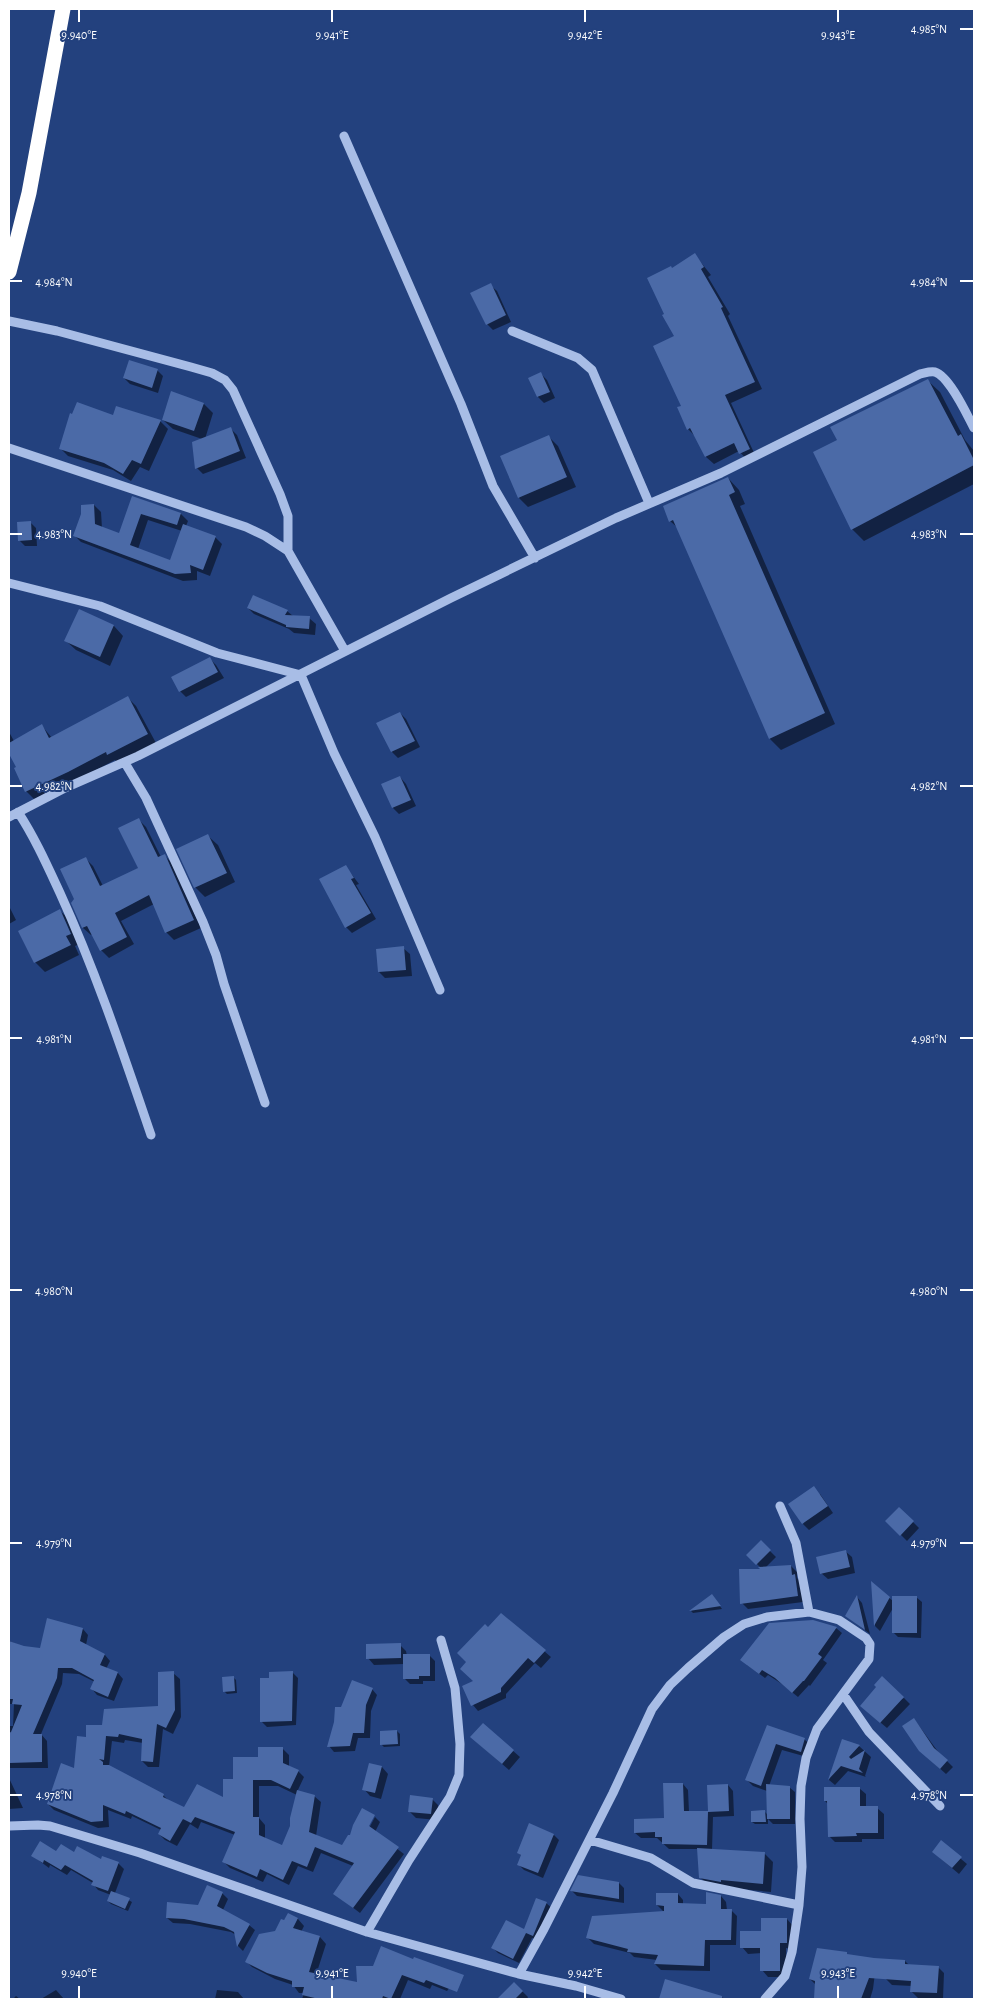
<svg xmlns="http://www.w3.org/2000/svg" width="983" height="2008" viewBox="0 0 983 2008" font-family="'Alegreya Sans',sans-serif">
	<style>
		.shadow { fill: #0007; fill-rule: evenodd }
		.building { fill: #4b6aa7 }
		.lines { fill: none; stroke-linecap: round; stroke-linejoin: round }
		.minor { stroke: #a8bde6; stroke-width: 9 }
		.highway { stroke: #fff; stroke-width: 15 }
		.ticks { fill: none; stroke: #fff; stroke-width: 2 }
		.ticks-label { font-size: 12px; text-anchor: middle; fill: #fff; stroke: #23417e; stroke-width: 4; stroke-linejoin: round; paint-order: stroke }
	</style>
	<rect width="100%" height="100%" fill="#23417e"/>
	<path class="shadow" d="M 695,255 L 711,275 L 708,277 L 730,314 L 728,316 L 762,389 L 731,403 L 756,457 L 748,461 L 739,451 L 714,464 L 706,457 L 696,437 L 688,429 L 682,407 L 675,337 L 672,269 Z
		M 490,285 L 497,291 L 511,322 L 493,330 L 487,324 Z
		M 157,370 L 163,376 L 158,393 L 130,384 L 124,378 Z
		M 541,374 L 547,380 L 555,398 L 544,403 L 538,397 L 530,378 Z
		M 927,380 L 940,392 L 965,440 L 974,451 L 974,484 L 864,541 L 852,529 L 839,441 Z
		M 204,404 L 213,413 L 205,439 L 230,428 L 237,435 L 246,458 L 203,474 L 197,468 L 194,443 L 202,439 L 173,429 L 163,420 Z
		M 114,417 L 160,421 L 168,429 L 149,471 L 140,467 L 131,481 L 113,470 L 68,456 L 60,448 Z
		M 548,436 L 558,446 L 576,487 L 528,507 L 519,498 Z
		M 728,478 L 739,490 L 745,504 L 740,506 L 835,724 L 781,750 L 770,739 L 678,528 L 670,521 Z
		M 133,498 L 181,514 L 188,521 L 186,526 L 215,537 L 222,544 L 210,576 L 197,571 L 197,580 L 183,581 L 81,542 L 74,535 L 94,505 L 101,512 L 102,528 L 120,534 ZM 148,520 L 182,531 L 171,561 L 138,549 Z
		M 30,522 L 36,528 L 37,546 L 25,546 L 19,540 Z
		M 248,608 L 287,611 L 293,616 L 309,618 L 316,624 L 315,635 L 294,633 L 289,629 L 254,614 Z
		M 79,611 L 114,626 L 123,636 L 110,666 L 76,650 L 66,641 Z
		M 210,659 L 216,665 L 224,678 L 186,697 L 180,691 Z
		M 128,698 L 136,706 L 156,743 L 117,762 L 115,760 L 77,780 L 34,799 L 26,791 L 18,768 L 9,752 L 9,732 L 14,741 L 42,726 L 52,738 Z
		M 400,713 L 406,719 L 420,747 L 398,758 L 392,752 Z
		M 400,777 L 406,784 L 416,806 L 399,814 L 393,808 Z
		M 138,819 L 146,827 L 161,857 L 165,856 L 172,863 L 201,928 L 174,940 L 166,932 L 154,904 L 121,921 L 134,944 L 109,958 L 101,950 L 93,934 L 91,935 L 83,928 L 73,904 L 86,859 L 93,866 L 103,886 L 139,868 Z
		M 208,836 L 218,845 L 235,882 L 205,897 L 195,887 Z
		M 346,867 L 359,884 L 356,885 L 376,919 L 352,933 L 346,927 Z
		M 9,906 L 16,920 L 9,924 Z
		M 60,911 L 70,920 L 80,944 L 75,946 L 79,955 L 45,972 L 35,962 L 19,931 Z
		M 403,948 L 410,954 L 412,976 L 385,978 L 379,972 Z
		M 820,1494 L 833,1513 L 809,1530 L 803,1524 Z
		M 899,1508 L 919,1528 L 907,1541 L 887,1521 Z
		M 761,1542 L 776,1557 L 765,1568 L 791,1566 L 797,1572 L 797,1578 L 801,1582 L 803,1602 L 748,1609 L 742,1603 L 763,1570 L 748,1555 Z
		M 845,1551 L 852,1557 L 855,1573 L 828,1579 L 821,1573 Z
		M 872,1584 L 893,1601 L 916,1597 L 922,1602 L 921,1638 L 898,1637 L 893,1632 L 893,1608 L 880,1631 L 875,1626 Z
		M 712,1595 L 722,1609 L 693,1613 L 691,1611 Z
		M 857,1597 L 862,1603 L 870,1634 L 846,1616 Z
		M 501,1614 L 551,1657 L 541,1668 L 535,1663 L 506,1694 L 506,1698 L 478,1711 L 473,1705 L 475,1682 L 468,1662 L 488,1629 Z
		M 813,1621 L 836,1628 L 842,1633 L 823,1660 L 827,1663 L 810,1686 L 809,1685 L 798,1697 L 782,1684 L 768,1675 L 765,1678 L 747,1665 Z
		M 83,1629 L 88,1635 L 86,1645 L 105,1655 L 110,1661 L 106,1669 L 118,1673 L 123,1679 L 114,1701 L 97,1695 L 92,1689 L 95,1682 L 79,1674 L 63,1673 L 62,1684 L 41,1734 L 47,1741 L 48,1768 L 9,1768 L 9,1726 L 13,1726 L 14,1704 L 9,1704 L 9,1641 L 24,1647 L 41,1649 Z
		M 400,1645 L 406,1651 L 407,1656 L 430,1656 L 435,1661 L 435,1681 L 423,1681 L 423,1684 L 410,1684 L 405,1679 L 404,1664 L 374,1665 L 368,1658 Z
		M 173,1673 L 180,1679 L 181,1717 L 173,1734 L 163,1729 L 159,1767 L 148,1767 L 142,1761 L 143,1743 L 125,1740 L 124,1743 L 112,1741 L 109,1766 L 163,1795 L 170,1802 L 185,1809 L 225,1799 L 234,1781 L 260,1759 L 282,1748 L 289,1755 L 289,1767 L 298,1771 L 304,1777 L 297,1792 L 314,1796 L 321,1802 L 316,1836 L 342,1847 L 351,1837 L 362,1810 L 374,1816 L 373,1816 L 365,1831 L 367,1832 L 375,1817 L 380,1822 L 375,1832 L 404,1854 L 360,1913 L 335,1894 L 353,1866 L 321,1853 L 313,1872 L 298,1866 L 289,1885 L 267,1874 L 263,1882 L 230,1868 L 223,1861 L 235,1835 L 201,1822 L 198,1829 L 190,1824 L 177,1846 L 165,1840 L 159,1834 L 161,1830 L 132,1816 L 131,1819 L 108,1810 L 109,1827 L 98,1828 L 54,1810 L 48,1804 L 75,1769 L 87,1738 L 103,1726 L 159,1707 ZM 259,1786 L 278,1786 L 297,1795 L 291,1826 L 283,1847 L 265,1839 L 265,1825 L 259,1818 Z
		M 293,1673 L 298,1678 L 296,1725 L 267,1727 L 262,1722 L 270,1679 Z
		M 234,1678 L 236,1680 L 237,1693 L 227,1694 L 224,1691 Z
		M 372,1689 L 377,1695 L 371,1711 L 370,1738 L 358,1738 L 355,1751 L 334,1752 L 329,1746 L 342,1709 Z
		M 904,1698 L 910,1704 L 887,1728 L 868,1712 Z
		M 914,1719 L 939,1753 L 953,1767 L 946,1774 L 927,1757 Z
		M 483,1725 L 520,1757 L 509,1770 L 478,1743 Z
		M 768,1726 L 804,1739 L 811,1745 L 807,1757 L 782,1750 L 769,1786 L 789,1787 L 795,1792 L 795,1824 L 773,1824 L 768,1819 L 768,1824 L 755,1824 L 752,1822 L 765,1812 L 768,1815 L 767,1791 L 753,1786 L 747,1780 Z
		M 397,1731 L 400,1734 L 400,1746 L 384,1747 L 381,1744 Z
		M 842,1741 L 859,1746 L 871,1757 L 865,1776 L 866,1777 L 848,1771 L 835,1785 L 829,1780 Z
		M 370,1764 L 382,1767 L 388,1774 L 381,1799 L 370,1796 L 364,1789 Z
		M 9,1778 L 23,1808 L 9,1809 Z
		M 683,1784 L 688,1790 L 689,1812 L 709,1812 L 708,1786 L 728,1785 L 733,1791 L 734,1816 L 713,1817 L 712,1850 L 764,1853 L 773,1862 L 771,1892 L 709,1886 L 700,1877 L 698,1849 L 669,1849 L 657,1838 L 641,1838 L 635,1833 L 665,1820 Z
		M 859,1788 L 866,1794 L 866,1808 L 877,1808 L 884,1814 L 884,1839 L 862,1839 L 862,1842 L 835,1842 L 829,1836 L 828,1804 L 825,1801 Z
		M 432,1799 L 438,1805 L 437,1820 L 416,1818 L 409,1811 Z
		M 554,1835 L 559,1840 L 543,1878 L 524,1870 L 518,1864 L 522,1856 L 518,1853 Z
		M 941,1842 L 967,1864 L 959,1874 L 940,1858 Z
		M 57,1853 L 74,1853 L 101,1861 L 118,1863 L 124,1869 L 115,1893 L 132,1902 L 128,1911 L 111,1904 L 108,1901 L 111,1895 L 98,1890 L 93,1884 L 93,1883 L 71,1870 L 67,1875 L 50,1865 L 49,1868 L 33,1856 Z
		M 619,1883 L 624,1888 L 624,1903 L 577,1896 L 572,1891 Z
		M 222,1893 L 228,1899 L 223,1910 L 249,1925 L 255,1930 L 243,1951 L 238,1946 L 236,1935 L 231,1932 L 190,1924 L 173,1923 L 167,1918 L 199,1906 Z
		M 678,1894 L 683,1900 L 683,1904 L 707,1905 L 721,1896 L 726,1902 L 727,1910 L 731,1910 L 737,1916 L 736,1945 L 710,1945 L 710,1971 L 661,1970 L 655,1964 L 657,1960 L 634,1957 L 630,1953 L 594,1944 L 588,1938 L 665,1913 L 657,1905 Z
		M 546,1903 L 552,1908 L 538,1940 L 532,1938 L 519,1963 L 498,1953 L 493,1948 L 524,1930 Z
		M 288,1915 L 298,1919 L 304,1926 L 301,1932 L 320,1937 L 326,1944 L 316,1975 L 358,1983 L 358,1968 L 456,1979 L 447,1991 L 432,1985 L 430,1989 L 408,1980 L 400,1999 L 302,1999 L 304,1993 L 299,1993 L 293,1985 L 275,1979 L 252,1967 L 246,1961 L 275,1932 Z
		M 787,1919 L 793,1926 L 793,1949 L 786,1948 L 786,1977 L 768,1977 L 762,1970 L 762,1953 L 748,1954 L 742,1947 L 762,1932 Z
		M 846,1953 L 849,1956 L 876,1965 L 873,1989 L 870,1999 L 816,1999 L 816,1985 L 810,1979 Z
		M 905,1961 L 909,1965 L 938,1967 L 944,1973 L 943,1999 L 918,1998 L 911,1991 L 912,1986 L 892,1985 L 886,1979 Z
		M 666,1981 L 727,1999 L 728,1999 L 662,1999 Z
		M 514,1983 L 528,1997 L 527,1999 L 499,1999 Z
		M 56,1990 L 64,1999 L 41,1999 Z
		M 217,1990 L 238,1992 L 244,1999 L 215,1999 Z
		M 16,1996 L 20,1999 L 13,1999 Z"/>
	<path class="building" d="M 695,253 L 704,267 L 701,269 L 723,307 L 721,308 L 755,382 L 725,395 L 750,449 L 739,454 L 734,443 L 705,457 L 690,428 L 687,430 L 677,407 L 681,406 L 653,346 L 674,336 L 662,315 L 664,314 L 647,278 L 671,266 L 672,268 Z
		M 491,283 L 506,315 L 486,325 L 470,293 Z
		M 129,360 L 158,369 L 152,388 L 123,378 Z
		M 541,372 L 550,392 L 537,397 L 528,378 Z
		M 928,379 L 958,436 L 961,434 L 974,460 L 974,465 L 851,530 L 813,452 L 837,440 L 830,427 Z
		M 171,391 L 204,403 L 194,431 L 162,420 Z
		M 77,402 L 113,415 L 116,406 L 161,420 L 141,464 L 132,460 L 123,474 L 104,463 L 59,449 L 70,413 L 72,414 Z
		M 231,427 L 240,451 L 195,469 L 192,442 Z
		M 549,435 L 567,477 L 518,498 L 500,456 Z
		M 728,477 L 735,492 L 729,495 L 825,713 L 769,739 L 673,520 L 669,522 L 663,506 Z
		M 132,496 L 181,513 L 177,525 L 141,514 L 130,545 L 170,560 L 183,524 L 216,536 L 203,570 L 190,565 L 191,573 L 175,574 L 73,536 L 81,514 L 81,505 L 94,504 L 95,524 L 119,533 Z
		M 31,521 L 32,540 L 18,541 L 17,522 Z
		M 253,595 L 288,610 L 285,615 L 310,616 L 309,629 L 286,627 L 286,625 L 247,608 Z
		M 79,609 L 114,625 L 100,657 L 64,641 Z
		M 210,657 L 218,672 L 179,692 L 171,677 Z
		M 128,696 L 148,734 L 107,755 L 106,752 L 68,772 L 25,792 L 14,768 L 16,767 L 9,754 L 9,743 L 42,724 L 49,738 Z
		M 400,712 L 415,741 L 391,752 L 376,723 Z
		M 400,776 L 411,800 L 392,808 L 381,784 Z
		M 139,818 L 158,857 L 165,854 L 194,920 L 165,933 L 149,895 L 115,913 L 127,937 L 100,951 L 87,926 L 82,928 L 71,903 L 74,899 L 60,869 L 86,857 L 100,886 L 138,868 L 118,828 Z
		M 208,834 L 227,873 L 194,888 L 176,849 Z
		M 346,865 L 354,878 L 351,879 L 371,913 L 345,928 L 319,879 Z
		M 60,909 L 71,934 L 66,936 L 71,945 L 34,963 L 18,931 Z
		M 404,946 L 406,970 L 378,972 L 376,949 Z
		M 814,1486 L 828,1506 L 802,1524 L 788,1504 Z
		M 899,1507 L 914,1521 L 900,1536 L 885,1521 Z
		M 761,1540 L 771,1550 L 756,1565 L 746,1555 Z
		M 846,1550 L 850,1567 L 820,1574 L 816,1557 Z
		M 791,1565 L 792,1575 L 795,1574 L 798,1596 L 740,1604 L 739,1569 L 760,1569 L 758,1567 Z
		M 871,1581 L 890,1597 L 874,1626 Z
		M 712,1594 L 721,1606 L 689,1611 Z
		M 857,1595 L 865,1630 L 845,1616 Z
		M 892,1596 L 917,1596 L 917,1633 L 892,1633 Z
		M 501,1613 L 546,1650 L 534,1663 L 528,1658 L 501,1688 L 501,1692 L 471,1706 L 462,1686 L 473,1681 L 460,1669 L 466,1662 L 457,1653 L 485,1624 L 488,1627 Z
		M 47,1618 L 83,1628 L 80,1641 L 105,1654 L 100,1665 L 118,1672 L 108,1697 L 90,1689 L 94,1680 L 72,1668 L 58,1668 L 57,1678 L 33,1734 L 42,1734 L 42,1762 L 9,1763 L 9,1733 L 11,1732 L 22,1705 L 12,1704 L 13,1699 L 9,1699 L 9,1641 L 24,1646 L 40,1648 Z
		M 813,1620 L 837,1627 L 818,1654 L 822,1657 L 804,1681 L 803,1681 L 792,1693 L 775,1678 L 762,1670 L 759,1674 L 740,1660 L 769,1623 Z
		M 401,1643 L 401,1658 L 366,1659 L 366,1644 Z
		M 403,1654 L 430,1654 L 430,1676 L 419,1676 L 419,1679 L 403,1679 Z
		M 174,1671 L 175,1710 L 166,1728 L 157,1724 L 153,1762 L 141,1761 L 142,1739 L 119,1734 L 118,1737 L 106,1736 L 104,1760 L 99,1759 L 103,1762 L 103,1765 L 109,1765 L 164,1794 L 163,1797 L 184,1807 L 197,1784 L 223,1797 L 223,1779 L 233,1779 L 233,1757 L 258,1757 L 258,1747 L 283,1747 L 283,1763 L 299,1770 L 290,1789 L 271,1780 L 253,1780 L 253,1817 L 259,1817 L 259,1835 L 282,1845 L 290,1826 L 290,1818 L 297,1790 L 315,1795 L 309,1832 L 342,1845 L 348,1835 L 350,1835 L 353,1825 L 362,1808 L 375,1815 L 369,1826 L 399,1847 L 353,1908 L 333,1894 L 354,1863 L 315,1847 L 307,1867 L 292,1861 L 283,1880 L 260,1869 L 257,1877 L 222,1862 L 235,1832 L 195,1817 L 191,1823 L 183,1819 L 170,1841 L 158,1834 L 161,1828 L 126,1811 L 125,1814 L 103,1805 L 103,1821 L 91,1822 L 47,1804 L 61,1763 L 74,1768 L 77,1736 L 86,1737 L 86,1725 L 102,1725 L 104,1709 L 158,1706 L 158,1672 Z
		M 293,1671 L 292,1721 L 260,1722 L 260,1678 L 269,1678 L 269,1672 Z
		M 234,1676 L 235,1691 L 223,1692 L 222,1677 Z
		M 882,1676 L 904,1697 L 880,1723 L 860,1706 L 876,1687 L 874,1685 Z
		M 352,1680 L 373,1688 L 366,1705 L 364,1733 L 353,1733 L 350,1746 L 327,1747 L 334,1722 L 335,1707 L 341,1707 Z
		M 914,1718 L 934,1748 L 948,1760 L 940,1769 L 919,1751 L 902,1726 Z
		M 483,1723 L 514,1750 L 502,1764 L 470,1737 Z
		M 767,1725 L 805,1738 L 801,1752 L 776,1744 L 761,1786 L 745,1780 Z
		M 397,1730 L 398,1744 L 380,1745 L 380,1731 Z
		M 842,1739 L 860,1745 L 849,1757 L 851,1759 L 865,1750 L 859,1769 L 863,1773 L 841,1766 L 828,1780 Z
		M 369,1763 L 382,1766 L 375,1793 L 362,1790 Z
		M 663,1783 L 683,1783 L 684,1811 L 708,1811 L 707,1785 L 728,1784 L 729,1811 L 708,1812 L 707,1845 L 662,1844 L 662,1837 L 655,1837 L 655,1832 L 634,1833 L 634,1819 L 664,1818 Z
		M 766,1784 L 790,1786 L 790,1819 L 767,1819 Z
		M 824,1787 L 860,1787 L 860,1806 L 878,1806 L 878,1833 L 856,1833 L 857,1836 L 828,1837 L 827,1801 L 824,1801 Z
		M 410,1795 L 433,1798 L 431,1814 L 408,1812 Z
		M 765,1810 L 766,1822 L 751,1822 L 751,1811 Z
		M 529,1823 L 554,1834 L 538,1873 L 517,1865 L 521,1855 L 517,1853 Z
		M 941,1840 L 962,1857 L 952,1868 L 932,1852 Z
		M 40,1841 L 56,1851 L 61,1844 L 74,1852 L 77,1846 L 101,1859 L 102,1856 L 119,1862 L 108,1891 L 91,1885 L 93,1881 L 65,1865 L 61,1870 L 44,1860 L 43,1863 L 31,1856 Z
		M 697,1848 L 765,1852 L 763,1884 L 721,1880 L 721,1882 L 699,1878 Z
		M 578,1875 L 619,1882 L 619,1899 L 570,1891 Z
		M 207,1885 L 223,1892 L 217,1906 L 250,1924 L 237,1947 L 234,1932 L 224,1927 L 184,1919 L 166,1918 L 167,1902 L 198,1905 Z
		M 111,1891 L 130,1898 L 125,1909 L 107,1901 Z
		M 706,1892 L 721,1895 L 721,1909 L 732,1909 L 731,1940 L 705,1940 L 704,1966 L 654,1964 L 658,1955 L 627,1952 L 628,1949 L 586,1938 L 592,1916 L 664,1911 L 664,1906 L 656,1905 L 656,1893 L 678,1893 L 678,1903 L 706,1904 Z
		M 536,1898 L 547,1902 L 533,1936 L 526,1933 L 513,1959 L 491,1948 L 506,1920 L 524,1929 Z
		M 288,1913 L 298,1918 L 293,1928 L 320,1936 L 309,1972 L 357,1982 L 356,1966 L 373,1966 L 381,1946 L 413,1959 L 414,1957 L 464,1975 L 457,1992 L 426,1980 L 424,1983 L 402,1975 L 391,1999 L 383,1996 L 382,1999 L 319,1999 L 302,1995 L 304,1987 L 292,1987 L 292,1981 L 267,1973 L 245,1962 L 259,1934 L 275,1931 L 281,1919 L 284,1920 Z
		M 761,1918 L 787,1918 L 787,1943 L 780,1943 L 780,1971 L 760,1971 L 760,1948 L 740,1948 L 740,1931 L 761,1931 Z
		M 817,1948 L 847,1952 L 847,1954 L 874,1958 L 905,1960 L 905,1964 L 939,1966 L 937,1993 L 910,1992 L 911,1981 L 869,1978 L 861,1999 L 814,1999 L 815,1981 L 809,1979 Z
		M 665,1979 L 722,1996 L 722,1999 L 659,1999 Z
		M 514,1982 L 523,1991 L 515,1999 L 497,1999 Z"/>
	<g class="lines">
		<path class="minor" d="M 344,136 L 461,404 L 493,486 L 535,558
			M 9,321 L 57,331 L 191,367 L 212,373 L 225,380 L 233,390 L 280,494 L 288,516 L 288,551
			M 512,331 L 578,358 L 592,370 L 649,503
			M 9,448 L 246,527 L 265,536 L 288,551 L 345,651
			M 9,583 L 100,606 L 217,653 L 301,675 L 334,753 L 375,837 L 440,990
			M 125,763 L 146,798 L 203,922 L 216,955 L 224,984 L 265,1103
			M 18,812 C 35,838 47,865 60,893 C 96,972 123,1053 151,1135
			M 9,817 L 63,789 L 138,756 L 451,598 L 616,518 L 721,473 L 920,374 C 925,373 930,371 935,372 C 950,377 967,415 974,428
			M 780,1506 L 796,1543 L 809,1612
			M 843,1694 L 869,1732 L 940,1806
			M 9,1826 L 38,1825 L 50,1826 L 140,1853 L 367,1932 L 519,1974 L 576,1986 L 621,1999
			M 590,1840 L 651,1858 L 693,1883 L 799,1905
			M 367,1932 L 409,1860 L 450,1797 L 459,1775 L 460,1744 L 455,1688 L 441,1640
			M 519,1974 L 544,1929 L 613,1793 L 652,1709 L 670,1685 L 688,1668 L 724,1637 L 744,1624 L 767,1617 L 809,1612 L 839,1620 L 866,1638 L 870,1644 L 869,1659 L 817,1729 L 806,1758 L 801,1786 L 800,1819 L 802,1867 L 799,1905 L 792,1952 L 785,1976 L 765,1999"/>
		<path class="highway" d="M 9,272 L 29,193 L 63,9"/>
	</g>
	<path class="ticks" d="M 79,10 L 79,22M 332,10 L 332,22M 585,10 L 585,22M 838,10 L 838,22M 960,29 L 973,29M 10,281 L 22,281M 960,281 L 973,281M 10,534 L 22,534M 960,534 L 973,534M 10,786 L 22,786M 960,786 L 973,786M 10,1038 L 22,1038M 960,1038 L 973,1038M 10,1290 L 22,1290M 960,1290 L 973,1290M 10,1543 L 22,1543M 960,1543 L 973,1543M 10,1795 L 22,1795M 960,1795 L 973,1795M 79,1986 L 79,1998M 332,1986 L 332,1998M 585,1986 L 585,1998M 838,1986 L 838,1998"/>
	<g class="ticks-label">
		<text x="929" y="33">4.985°N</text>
		<text x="79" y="39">9.940°E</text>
		<text x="332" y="39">9.941°E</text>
		<text x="585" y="39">9.942°E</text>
		<text x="838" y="39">9.943°E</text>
		<text x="54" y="286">4.984°N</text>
		<text x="929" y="286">4.984°N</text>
		<text x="54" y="538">4.983°N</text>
		<text x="929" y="538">4.983°N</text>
		<text x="54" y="790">4.982°N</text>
		<text x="929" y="790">4.982°N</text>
		<text x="54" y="1043">4.981°N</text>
		<text x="929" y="1043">4.981°N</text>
		<text x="54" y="1295">4.980°N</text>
		<text x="929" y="1295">4.980°N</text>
		<text x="54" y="1547">4.979°N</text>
		<text x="929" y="1547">4.979°N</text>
		<text x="54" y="1799">4.978°N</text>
		<text x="929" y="1799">4.978°N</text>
		<text x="79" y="1977">9.940°E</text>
		<text x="332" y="1977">9.941°E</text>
		<text x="585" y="1977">9.942°E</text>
		<text x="838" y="1977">9.943°E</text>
	</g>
	<rect width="983" height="2008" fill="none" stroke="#ffffff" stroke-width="20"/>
</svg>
